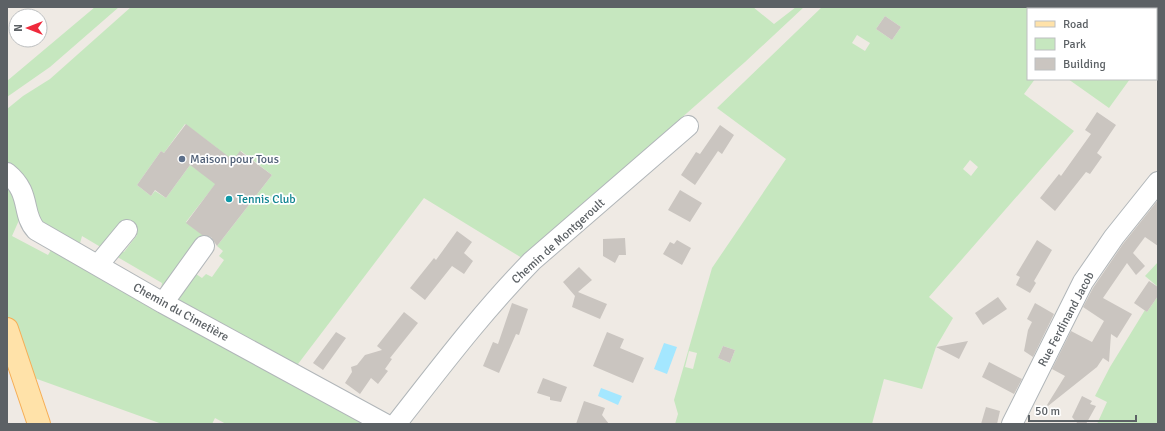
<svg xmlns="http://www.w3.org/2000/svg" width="1165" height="431" viewBox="0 0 1165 431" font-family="Signika,sans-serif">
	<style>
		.green { fill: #c6e7bf; fill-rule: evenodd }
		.water { fill: #a4e7ff }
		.building { fill: #cac5c0 }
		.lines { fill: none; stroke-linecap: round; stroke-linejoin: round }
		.minor-casing { stroke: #b1b6b9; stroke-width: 22 }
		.major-casing { stroke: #f6ae56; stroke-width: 24 }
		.minor { stroke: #fff; stroke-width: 20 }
		.major { stroke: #ffe2a9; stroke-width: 22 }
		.service-dot { fill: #5c6f8a; stroke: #fff; stroke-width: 1.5 }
		.culture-dot { fill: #0f9aa8; stroke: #fff; stroke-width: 1.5 }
		.labels { text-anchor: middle; stroke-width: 3.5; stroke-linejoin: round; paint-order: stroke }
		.service-label { font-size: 12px; fill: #4e5e75; stroke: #fff; text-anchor: start }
		.culture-label { font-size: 12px; fill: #0d838f; stroke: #fff; text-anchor: start }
		.street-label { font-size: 12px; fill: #5c6165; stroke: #fff }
	</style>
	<rect width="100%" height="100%" fill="#efeae4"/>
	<path class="green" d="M 95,7 L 119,7 L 50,67 L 7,97 L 7,81 Z
		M 131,7 L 753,7 L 774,24 L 796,7 L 804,7 L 745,62 L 522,258 L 424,198 L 295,368 L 177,302 L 176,296 L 193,272 L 202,278 L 206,274 L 212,277 L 224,260 L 219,256 L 223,251 L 217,246 L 272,175 L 241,151 L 186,222 L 204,236 L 160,295 L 162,283 L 114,255 L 117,250 L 124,252 L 137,235 L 124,226 L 104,249 L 82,236 L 79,247 L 39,226 L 7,164 L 7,109 L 23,96 L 50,79 ZM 185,124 L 217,148 L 200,172 L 190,165 L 166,198 L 155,191 L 151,196 L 137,185 L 161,151 L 164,153 Z
		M 822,7 L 1158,7 L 1158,38 L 1156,41 L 1156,9 L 1028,9 L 1028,79 L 1035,79 L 1024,94 L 1074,131 L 929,297 L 953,318 L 936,347 L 922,389 L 884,379 L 872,424 L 675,424 L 678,414 L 674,400 L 712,268 L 786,159 L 717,108 ZM 885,16 L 901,27 L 892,40 L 876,29 ZM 857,35 L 870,43 L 865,51 L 852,43 ZM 970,160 L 978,167 L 971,176 L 963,169 ZM 723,346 L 735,350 L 730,363 L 718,358 ZM 689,351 L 697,353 L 693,369 L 685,367 Z
		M 1068,79 L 1130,79 L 1109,108 Z
		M 7,186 L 12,193 L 20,218 L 12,236 L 48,255 L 54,245 L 373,424 L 226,424 L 215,418 L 212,424 L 162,424 L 26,375 L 7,316 Z
		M 1158,262 L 1158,287 L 1145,276 Z
		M 1158,296 L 1158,424 L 1097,424 L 1107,402 L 1095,396 L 1110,367 L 1145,310 L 1147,312 Z"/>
	<path class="water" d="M 664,343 L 677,347 L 667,374 L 654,369 Z
		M 601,388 L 622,396 L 618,405 L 598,396 Z"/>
	<path class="building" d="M 885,16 L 901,27 L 892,40 L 876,29 Z
		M 1097,112 L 1116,125 L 1097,153 L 1102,157 L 1090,174 L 1086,172 L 1055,211 L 1040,198 L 1059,174 L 1061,176 L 1091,134 L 1085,130 Z
		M 186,124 L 233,160 L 240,151 L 272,175 L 217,246 L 211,237 L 202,235 L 186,223 L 215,184 L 190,165 L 166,198 L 155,190 L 151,196 L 137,185 L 161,151 L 164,153 Z
		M 720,125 L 734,135 L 722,154 L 718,151 L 695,185 L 681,175 L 696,152 L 700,154 Z
		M 680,190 L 702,203 L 690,222 L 668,210 Z
		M 1158,200 L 1158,246 L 1145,237 L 1133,253 L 1145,266 L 1136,275 L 1127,263 L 1103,298 L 1132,314 L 1117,338 L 1111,334 L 1109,362 L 1103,358 L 1097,367 L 1048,406 L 1047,405 L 1065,376 L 1052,369 L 1071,331 L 1092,342 L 1104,321 L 1083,307 L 1093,288 L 1123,244 Z
		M 457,231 L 472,242 L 464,253 L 473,261 L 464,274 L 452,266 L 425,300 L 410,288 L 434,258 L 436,260 Z
		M 625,238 L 626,255 L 619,255 L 615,263 L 603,256 L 603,239 Z
		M 677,240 L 691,248 L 682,265 L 663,254 L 670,242 L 674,244 Z
		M 1037,240 L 1052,250 L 1034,281 L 1036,283 L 1030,293 L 1016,285 L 1020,277 L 1016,275 Z
		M 579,267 L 592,280 L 578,292 L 607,304 L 600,319 L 572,307 L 575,296 L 563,282 Z
		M 1149,281 L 1158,287 L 1158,296 L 1147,312 L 1134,303 Z
		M 998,297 L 1007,309 L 983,325 L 975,313 Z
		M 512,303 L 528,309 L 519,335 L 516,334 L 499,373 L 483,366 L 493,342 L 498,344 Z
		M 1035,303 L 1054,314 L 1033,357 L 1024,351 L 1028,330 L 1032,322 L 1027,319 Z
		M 404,312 L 418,323 L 390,358 L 392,359 L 385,369 L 388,371 L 378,384 L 371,378 L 360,394 L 345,383 L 352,372 L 351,367 L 357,365 L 365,355 L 382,350 L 377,346 Z
		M 336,332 L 346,338 L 323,370 L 313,363 Z
		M 607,332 L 624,339 L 620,348 L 644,358 L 633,383 L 593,366 Z
		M 968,341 L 959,359 L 936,347 Z
		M 723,346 L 735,350 L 730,363 L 718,358 Z
		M 989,362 L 1022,379 L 1014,394 L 982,377 Z
		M 543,378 L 567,387 L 561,402 L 550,400 L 550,397 L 537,393 Z
		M 1082,396 L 1092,401 L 1090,404 L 1096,406 L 1086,424 L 1078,424 L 1072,417 Z
		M 584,401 L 605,408 L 602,415 L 609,424 L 576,424 Z
		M 986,407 L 1000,411 L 997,424 L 981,424 Z"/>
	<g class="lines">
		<defs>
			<path id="minor" d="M 7,173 C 32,193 21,214 36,230 L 163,303 L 385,424
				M 98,265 L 127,230
				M 163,303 L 204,246
				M 396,424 C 440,368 482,312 532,261 L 688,126
				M 1012,424 L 1083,282 L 1114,237 L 1158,182"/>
			<path id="major" d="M 7,329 L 39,424"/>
		</defs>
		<use href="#minor" class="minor-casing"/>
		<use href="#major" class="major-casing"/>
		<use href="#minor" class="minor"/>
		<use href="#major" class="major"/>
	</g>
	<circle class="service-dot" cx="182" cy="159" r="4"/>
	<circle class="culture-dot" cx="229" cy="199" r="4"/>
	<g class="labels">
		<g class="service-label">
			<text x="190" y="163">Maison pour Tous</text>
		</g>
		<g class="culture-label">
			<text x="237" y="203">Tennis Club</text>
		</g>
		<g class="street-label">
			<text transform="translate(558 241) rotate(-42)" y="4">Chemin de Montgeroult</text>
			<text transform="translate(181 312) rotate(29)" y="4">Chemin du Cimetière</text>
			<text transform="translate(1066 319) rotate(-62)" y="4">Rue Ferdinand Jacob</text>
		</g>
	</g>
	<rect width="1165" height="431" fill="none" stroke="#5c6165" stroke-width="16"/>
	<rect x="1027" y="8" width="130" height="72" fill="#ffffff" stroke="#bec0c1"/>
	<rect x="1035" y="21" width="20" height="6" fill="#ffe2a9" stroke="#bec0c1"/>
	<text x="1063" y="28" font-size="12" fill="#5c6165">Road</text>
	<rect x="1035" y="38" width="20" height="12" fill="#c6e7bf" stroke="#bec0c1"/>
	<text x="1063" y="48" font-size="12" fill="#5c6165">Park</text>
	<rect x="1035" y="58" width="20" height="12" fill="#cac5c0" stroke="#bec0c1"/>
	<text x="1063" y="68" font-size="12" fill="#5c6165">Building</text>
	<g transform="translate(28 28) rotate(270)"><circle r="19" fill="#ffffff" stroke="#bec0c1"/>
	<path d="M0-3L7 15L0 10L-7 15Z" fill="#ef2a3c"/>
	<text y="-6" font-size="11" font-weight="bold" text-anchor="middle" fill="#5c6165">N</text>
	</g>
	<path d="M1029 415v6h107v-6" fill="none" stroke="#5c6165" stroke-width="2"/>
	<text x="1035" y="415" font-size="12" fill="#5c6165" stroke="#ffffff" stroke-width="3" paint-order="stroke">50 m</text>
</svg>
